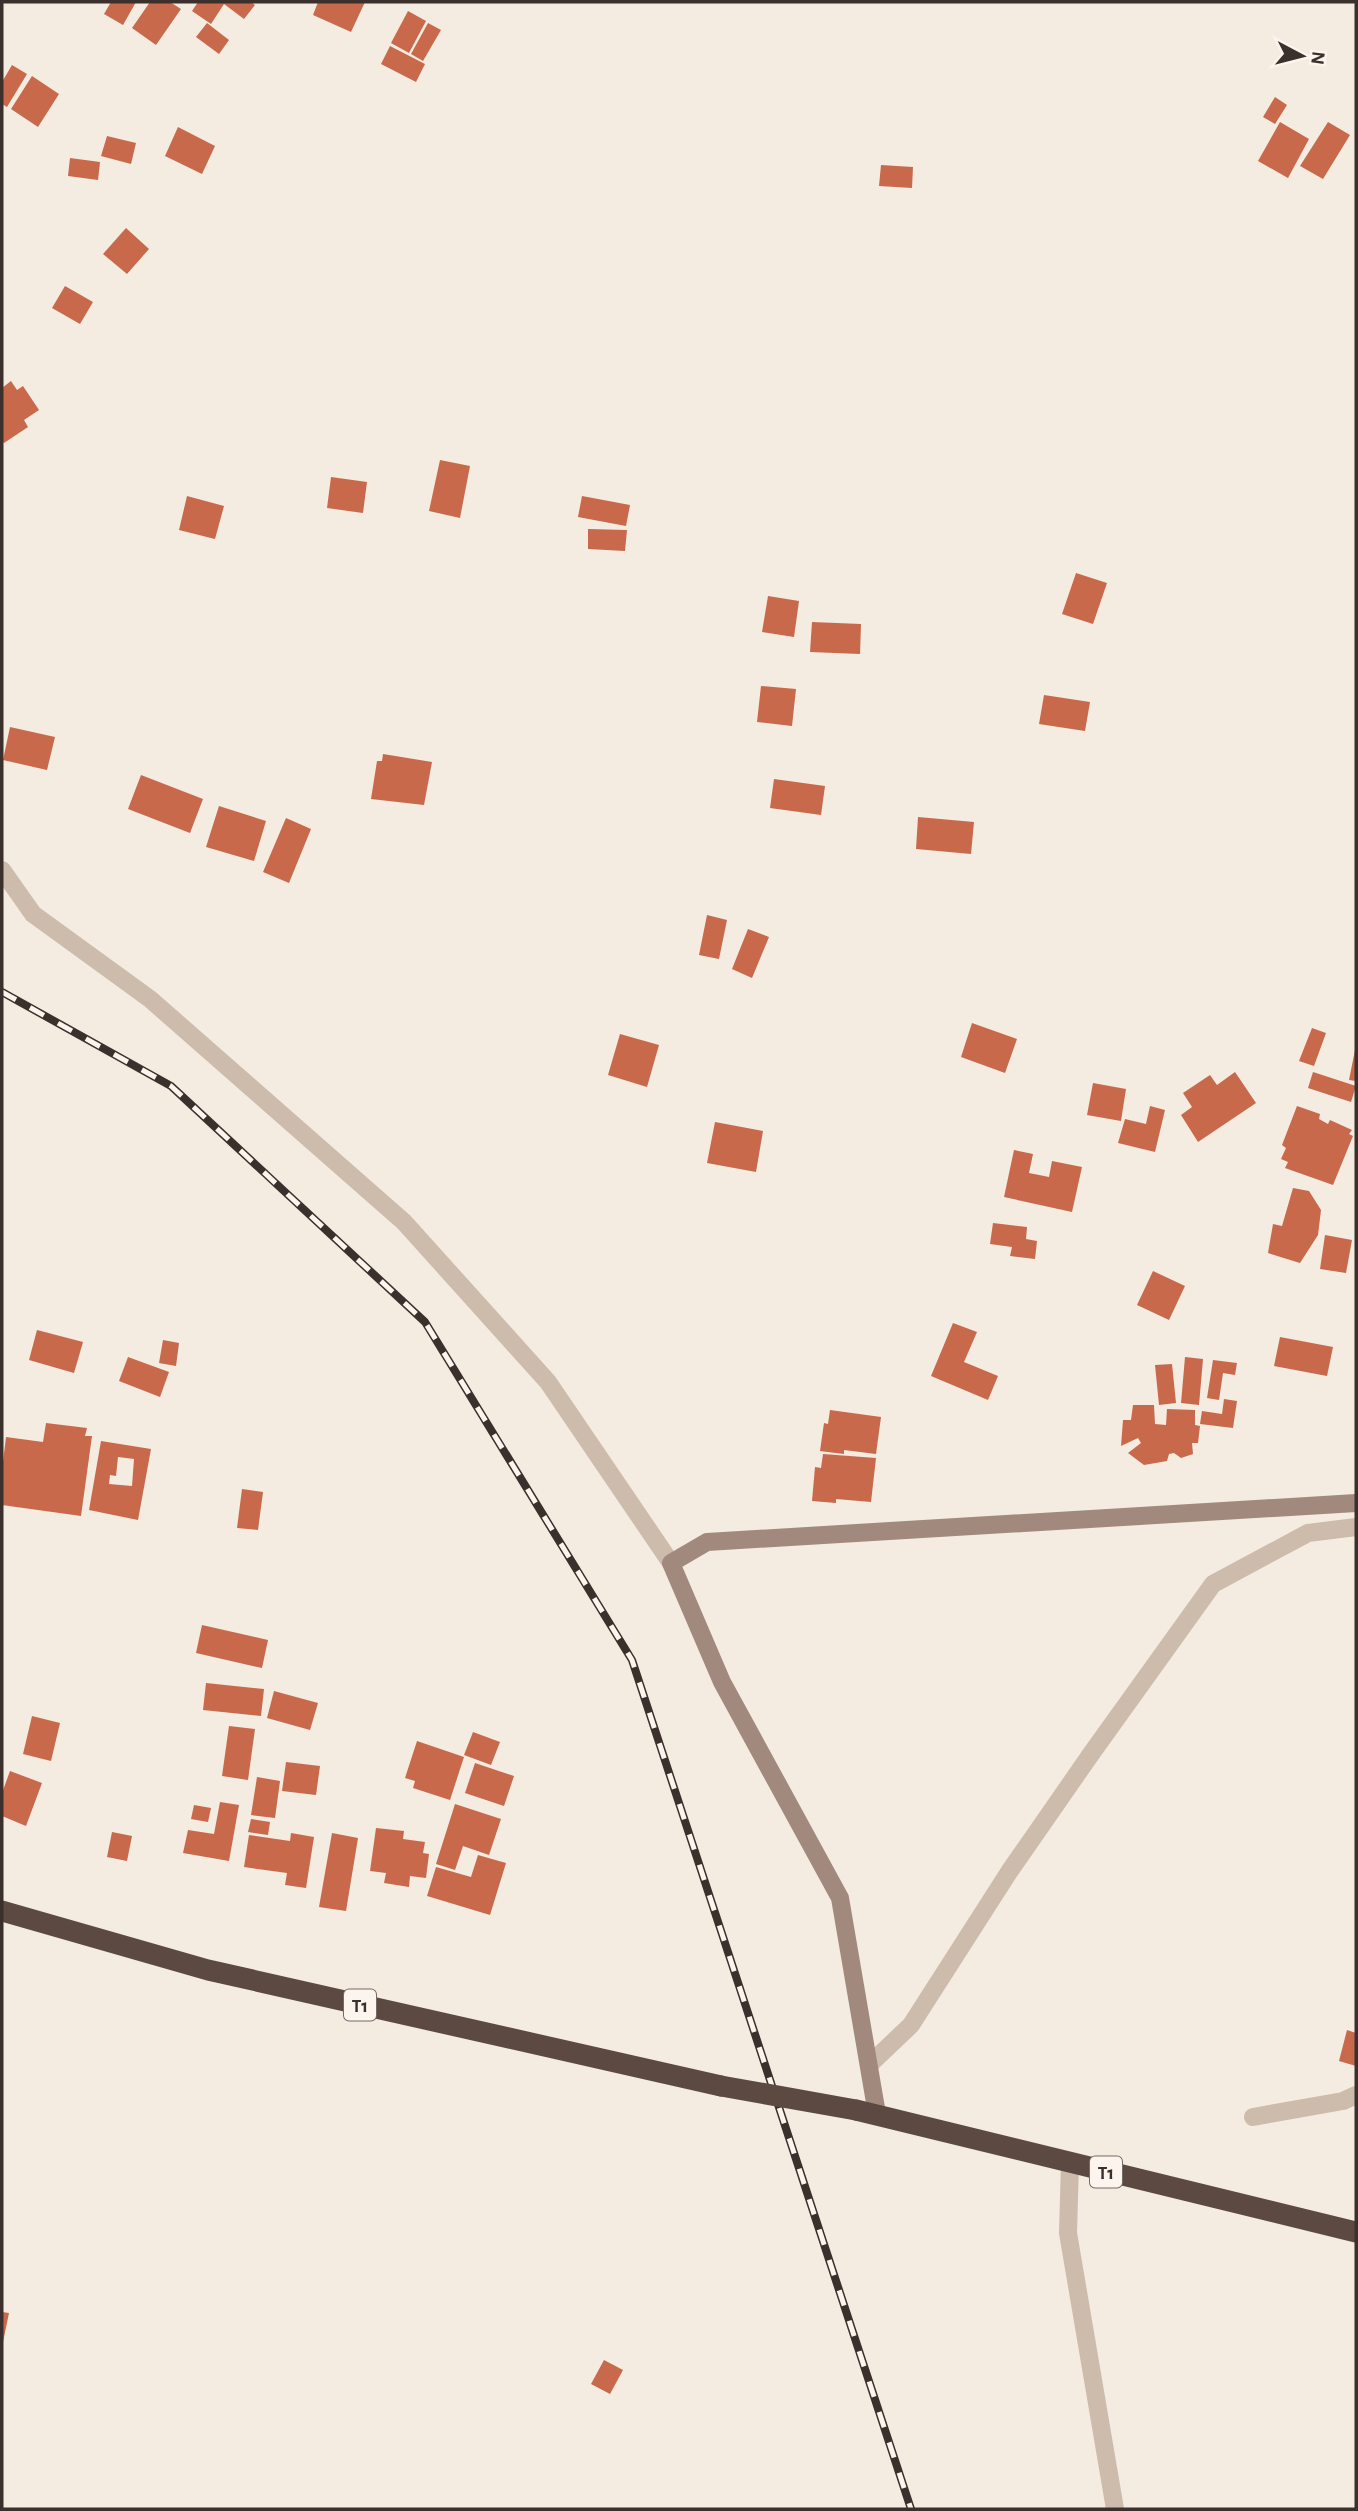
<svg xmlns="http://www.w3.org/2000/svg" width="1358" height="2511" viewBox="0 0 1358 2511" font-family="'Alegreya Sans',sans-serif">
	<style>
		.building { fill: #c8694b; fill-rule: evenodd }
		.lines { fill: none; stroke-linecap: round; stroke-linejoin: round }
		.street { stroke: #cdbbac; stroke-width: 18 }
		.secondary { stroke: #a18a7d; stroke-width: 18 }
		.highway { stroke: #5c4a42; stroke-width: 21 }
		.rail-casing { stroke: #3b302b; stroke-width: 8 }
		.rail { stroke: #fbf5ee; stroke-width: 5; stroke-dasharray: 16; stroke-linecap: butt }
		.highway-bridge { stroke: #5c4a42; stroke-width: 21 }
		.labels { text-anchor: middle; stroke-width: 7; stroke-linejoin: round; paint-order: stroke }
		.shield { fill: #fbf5ee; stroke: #756b66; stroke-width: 2 }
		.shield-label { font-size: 19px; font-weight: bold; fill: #3b302b }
	</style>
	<rect width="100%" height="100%" fill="#f4ebe1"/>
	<path class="building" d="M 111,2 L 136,2 L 123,25 L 104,14 Z
		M 150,2 L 170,2 L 181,9 L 156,45 L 132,28 Z
		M 198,2 L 251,2 L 255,5 L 244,19 L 224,4 L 211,24 L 192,11 Z
		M 318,2 L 365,2 L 351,32 L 313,15 Z
		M 408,11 L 426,21 L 409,53 L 391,43 Z
		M 207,23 L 229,40 L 219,54 L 196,37 Z
		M 428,23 L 441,30 L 423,61 L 411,54 Z
		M 390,46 L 425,64 L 416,82 L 381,64 Z
		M 12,65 L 27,74 L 7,107 L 2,104 L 2,82 Z
		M 32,76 L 59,94 L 38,127 L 11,109 Z
		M 1275,97 L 1287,105 L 1275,124 L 1263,117 Z
		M 1280,122 L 1309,139 L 1288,178 L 1258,161 Z
		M 1328,122 L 1350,135 L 1323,179 L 1300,166 Z
		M 178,127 L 215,146 L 202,174 L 165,156 Z
		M 107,136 L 136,143 L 131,164 L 101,156 Z
		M 70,158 L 100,162 L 98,180 L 68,176 Z
		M 881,165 L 913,167 L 912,188 L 879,186 Z
		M 126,228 L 149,249 L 127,274 L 103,254 Z
		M 65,286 L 93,302 L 80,324 L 52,308 Z
		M 11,381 L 17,390 L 23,386 L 39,410 L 24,420 L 28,427 L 4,443 L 2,441 L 2,388 Z
		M 440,460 L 470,466 L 460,518 L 429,511 Z
		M 331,477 L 367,482 L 363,513 L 327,508 Z
		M 187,496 L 224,506 L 215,539 L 179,530 Z
		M 582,496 L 630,505 L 626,526 L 578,517 Z
		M 588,529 L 627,530 L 625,551 L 588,549 Z
		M 1076,573 L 1107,583 L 1093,624 L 1062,614 Z
		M 768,596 L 799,601 L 794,637 L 762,632 Z
		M 812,622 L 861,624 L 860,654 L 810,652 Z
		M 761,686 L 796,689 L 792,726 L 757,722 Z
		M 1044,695 L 1090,702 L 1085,731 L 1039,724 Z
		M 10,727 L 55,737 L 47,770 L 3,760 Z
		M 383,754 L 432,762 L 424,805 L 371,799 L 377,761 L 382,761 Z
		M 141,775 L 203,799 L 190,833 L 128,809 Z
		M 774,779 L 825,786 L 821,815 L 770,808 Z
		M 219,806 L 266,821 L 254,861 L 206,847 Z
		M 918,817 L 974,822 L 971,854 L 916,849 Z
		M 286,818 L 311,829 L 289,883 L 263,872 Z
		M 707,915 L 727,920 L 719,959 L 699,955 Z
		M 748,929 L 769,937 L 752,978 L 732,969 Z
		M 972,1023 L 1017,1039 L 1005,1073 L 961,1057 Z
		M 1312,1028 L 1326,1033 L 1314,1066 L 1299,1061 Z
		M 620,1034 L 659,1045 L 647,1087 L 608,1075 Z
		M 1355,1050 L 1356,1050 L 1356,1081 L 1349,1080 Z
		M 1235,1072 L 1256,1103 L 1198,1142 L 1181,1115 L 1192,1107 L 1183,1093 L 1210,1075 L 1217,1085 Z
		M 1313,1072 L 1356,1086 L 1351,1102 L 1308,1088 Z
		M 1093,1083 L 1126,1089 L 1121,1121 L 1087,1115 Z
		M 1150,1106 L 1165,1110 L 1155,1152 L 1118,1143 L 1125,1119 L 1146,1124 Z
		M 1297,1106 L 1320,1114 L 1319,1119 L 1328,1124 L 1330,1120 L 1352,1130 L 1349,1134 L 1353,1136 L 1333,1185 L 1285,1168 L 1288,1162 L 1281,1159 L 1286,1148 L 1282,1145 Z
		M 715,1122 L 763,1131 L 756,1172 L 707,1163 Z
		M 1014,1150 L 1033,1154 L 1029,1173 L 1049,1177 L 1052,1161 L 1082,1167 L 1072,1212 L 1004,1197 Z
		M 1293,1188 L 1309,1191 L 1321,1210 L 1318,1235 L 1300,1263 L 1268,1253 L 1273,1224 L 1282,1226 Z
		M 993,1223 L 1027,1227 L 1026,1239 L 1037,1241 L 1035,1259 L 1010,1256 L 1012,1247 L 990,1244 Z
		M 1325,1235 L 1352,1240 L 1346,1273 L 1320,1269 Z
		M 1153,1271 L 1185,1286 L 1169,1320 L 1137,1305 Z
		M 953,1323 L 977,1332 L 964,1362 L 998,1376 L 988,1400 L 931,1376 Z
		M 37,1330 L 83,1342 L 74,1373 L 29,1360 Z
		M 1280,1337 L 1333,1347 L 1327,1376 L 1274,1366 Z
		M 163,1340 L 179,1343 L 176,1366 L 159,1363 Z
		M 128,1357 L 169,1372 L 160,1397 L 119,1381 Z
		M 1185,1357 L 1203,1359 L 1199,1405 L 1181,1403 Z
		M 1213,1360 L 1237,1363 L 1235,1375 L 1223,1373 L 1219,1400 L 1207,1398 Z
		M 1172,1364 L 1176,1403 L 1159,1405 L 1155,1365 Z
		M 1224,1399 L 1237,1401 L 1233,1428 L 1200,1424 L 1202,1411 L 1222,1414 Z
		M 1133,1405 L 1154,1405 L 1155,1424 L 1166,1425 L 1167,1409 L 1195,1410 L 1195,1425 L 1200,1426 L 1198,1443 L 1192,1443 L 1193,1454 L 1181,1458 L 1174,1453 L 1169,1454 L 1167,1461 L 1144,1465 L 1128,1453 L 1141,1443 L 1138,1438 L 1121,1446 L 1123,1420 L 1131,1420 Z
		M 830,1410 L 881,1417 L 876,1454 L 844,1450 L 844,1454 L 820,1451 L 824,1423 L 828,1424 Z
		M 46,1423 L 87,1428 L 85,1436 L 92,1436 L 81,1516 L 2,1505 L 2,1470 L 6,1437 L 43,1442 Z
		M 101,1441 L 151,1449 L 138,1520 L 89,1510 ZM 118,1457 L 134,1459 L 132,1486 L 109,1484 L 110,1475 L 116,1476 Z
		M 823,1454 L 876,1458 L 871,1502 L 836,1499 L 836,1503 L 812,1501 L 815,1467 L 821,1468 Z
		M 242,1489 L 263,1492 L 258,1530 L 237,1528 Z
		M 202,1625 L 268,1640 L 262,1668 L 196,1653 Z
		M 206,1683 L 264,1689 L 261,1716 L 203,1710 Z
		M 274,1691 L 318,1703 L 310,1730 L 267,1718 Z
		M 32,1716 L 60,1723 L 51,1761 L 23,1754 Z
		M 229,1726 L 255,1729 L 248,1780 L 222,1776 Z
		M 473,1732 L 500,1742 L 491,1765 L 464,1755 Z
		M 417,1741 L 464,1757 L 450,1800 L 413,1788 L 415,1781 L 405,1778 Z
		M 286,1762 L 320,1766 L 316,1795 L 282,1791 Z
		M 475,1763 L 514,1776 L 504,1806 L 465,1793 Z
		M 10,1771 L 42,1783 L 26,1826 L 2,1816 L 2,1793 Z
		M 257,1777 L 280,1781 L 275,1818 L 251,1815 Z
		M 220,1802 L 239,1805 L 229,1861 L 183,1853 L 188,1830 L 214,1834 Z
		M 455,1804 L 501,1819 L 489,1855 L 463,1846 L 455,1870 L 436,1864 Z
		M 194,1805 L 211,1808 L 208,1822 L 191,1819 Z
		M 251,1819 L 270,1822 L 268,1835 L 248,1832 Z
		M 376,1828 L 404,1831 L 403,1839 L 425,1842 L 423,1853 L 429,1854 L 426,1878 L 410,1876 L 409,1887 L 384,1883 L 386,1873 L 370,1871 Z
		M 112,1832 L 132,1836 L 127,1861 L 107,1857 Z
		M 291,1833 L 314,1837 L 306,1888 L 285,1885 L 287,1873 L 244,1867 L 249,1835 L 290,1841 Z
		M 332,1833 L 358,1838 L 346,1911 L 319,1907 Z
		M 478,1855 L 506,1863 L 490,1915 L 427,1896 L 436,1867 L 471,1877 Z
		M 1347,2030 L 1356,2033 L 1356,2066 L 1339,2061 Z
		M 2,2312 L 9,2313 L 3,2342 L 2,2342 Z
		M 604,2360 L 623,2370 L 610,2394 L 591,2384 Z"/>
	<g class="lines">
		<path class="street" d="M 2,870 L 33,914 L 150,999 L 404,1222 L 548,1382 L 671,1563
			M 869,2065 L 911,2025 L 1009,1872 L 1091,1754 L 1213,1584 L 1308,1533 L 1356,1527
			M 1253,2117 L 1343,2101 L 1356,2095
			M 1070,2163 L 1068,2233 L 1115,2509"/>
		<path class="secondary" d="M 877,2114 L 840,1898 L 722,1682 L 671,1563 L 707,1542 L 1356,1503"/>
		<path class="highway" d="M 2,1911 L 208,1970 L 721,2086
			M 856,2110 L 1356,2232"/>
		<defs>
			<path id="rail" d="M 2,992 L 171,1086 L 425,1322 L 632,1660 L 911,2509"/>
		</defs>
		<use href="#rail" class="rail-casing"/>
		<use href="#rail" class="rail"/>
		<path class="highway-bridge" d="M 721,2086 L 856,2110"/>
	</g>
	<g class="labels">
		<g class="shield">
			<rect x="344" y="1989.5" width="32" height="31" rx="5"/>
			<rect x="1090" y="2156.5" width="32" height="31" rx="5"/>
		</g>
		<g class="shield-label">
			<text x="360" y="2012">T1</text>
			<text x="1106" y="2179">T1</text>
		</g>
	</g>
	<rect width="1358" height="2511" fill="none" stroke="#3b302b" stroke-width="7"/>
	<g transform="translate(1302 56) rotate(97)" stroke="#fbf5ee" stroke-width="5" paint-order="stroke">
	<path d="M0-5L12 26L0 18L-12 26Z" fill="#3b302b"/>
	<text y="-10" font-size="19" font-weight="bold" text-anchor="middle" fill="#3b302b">N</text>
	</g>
</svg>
